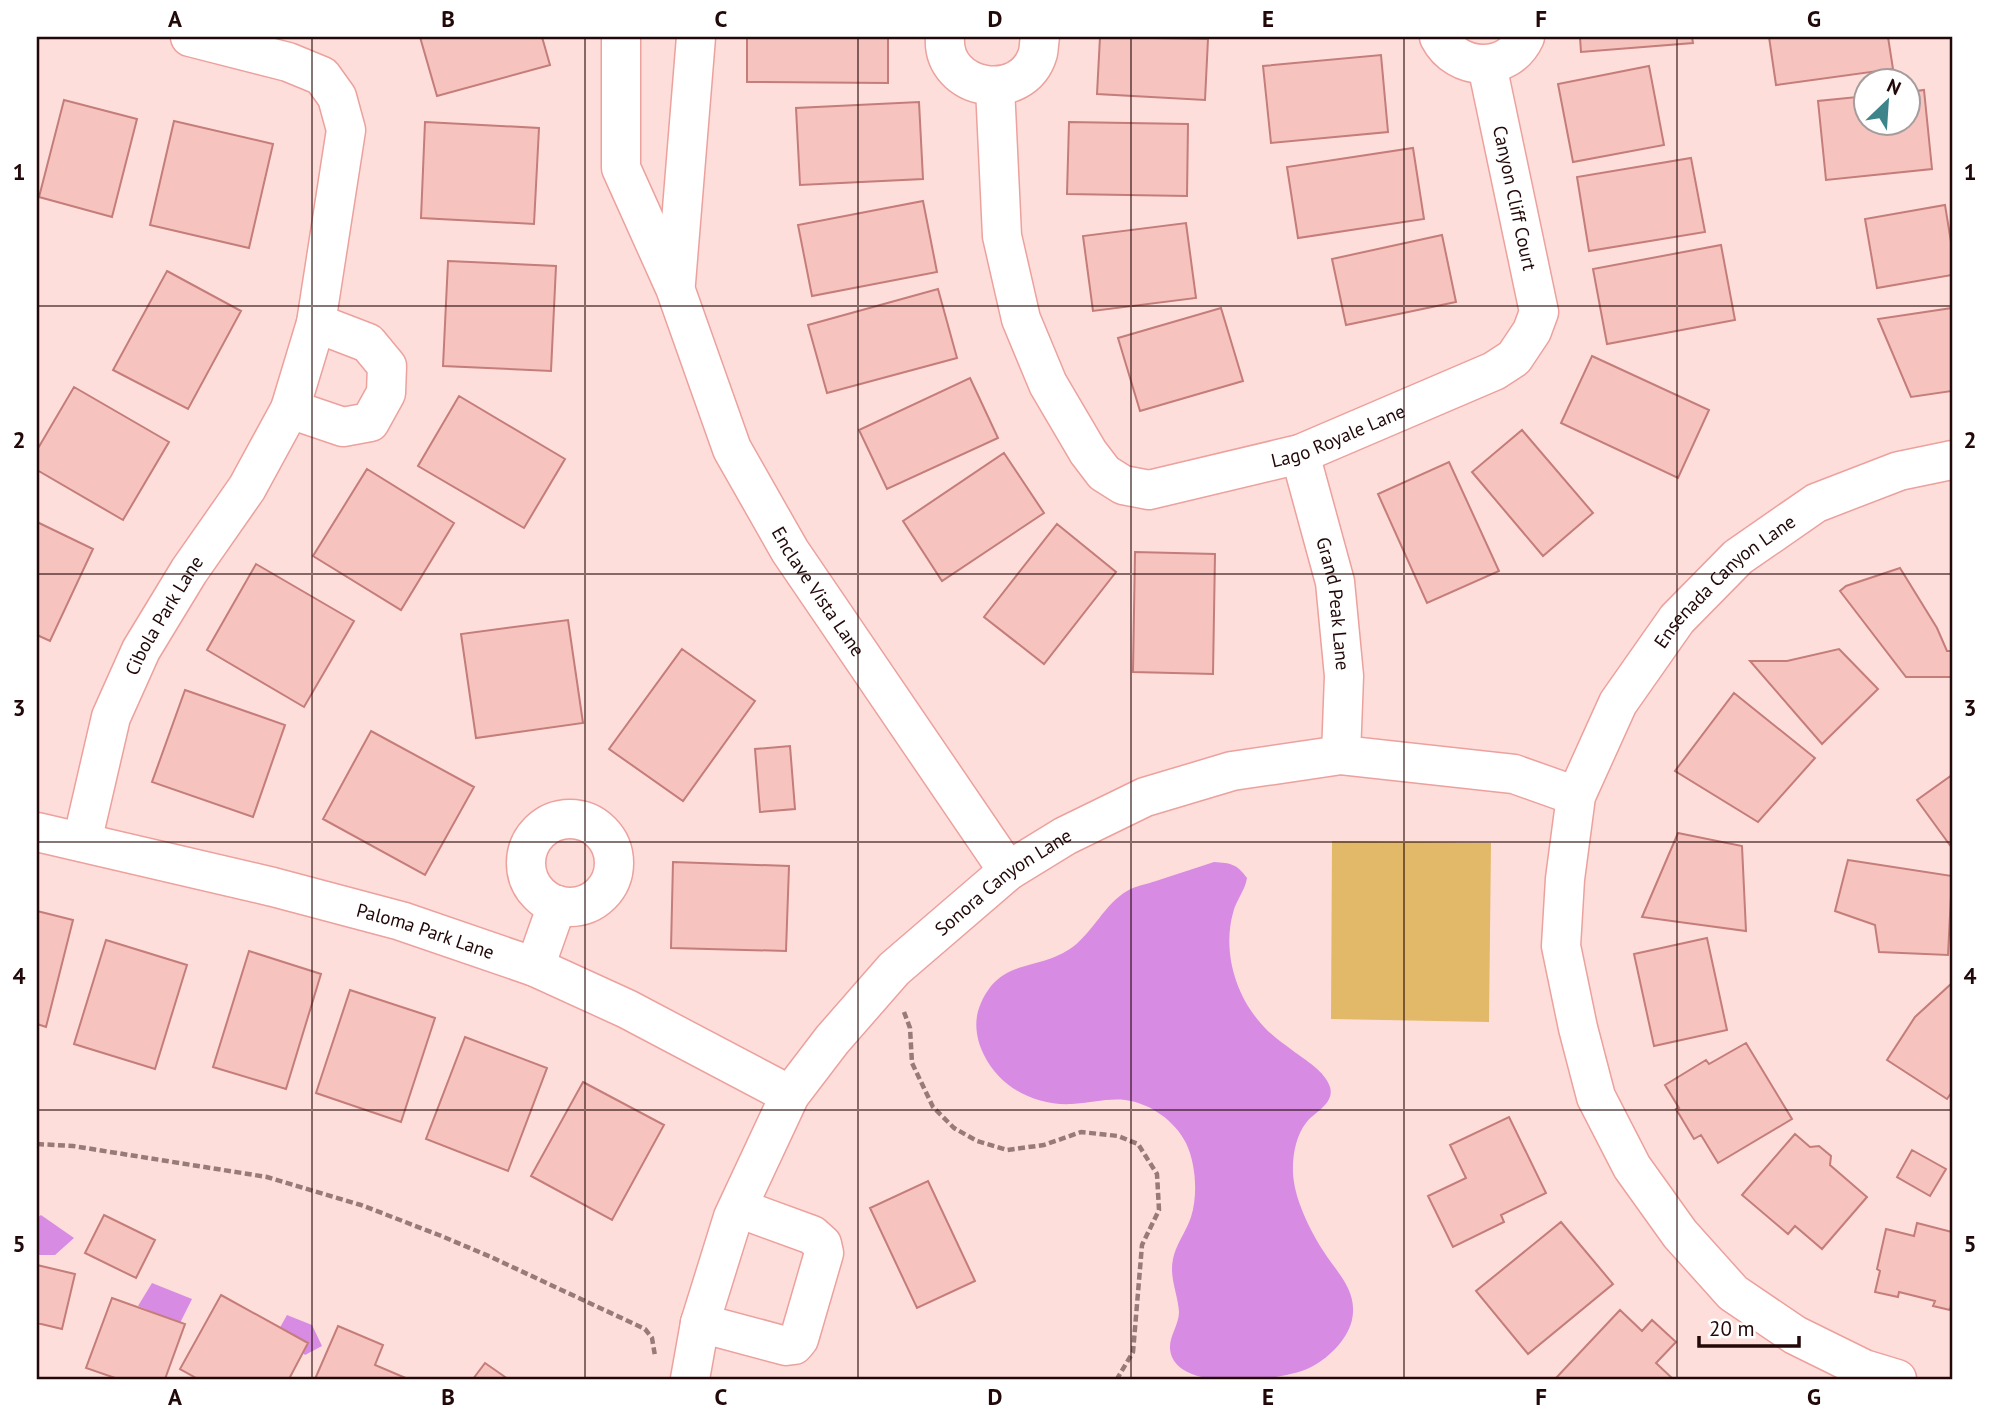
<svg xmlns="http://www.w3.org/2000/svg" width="1989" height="1416" viewBox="0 0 1989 1416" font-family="'PT Sans',sans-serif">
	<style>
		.green { fill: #e2b969 }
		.water { fill: #d88be3 }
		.building { fill: #f6c3bf; stroke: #c47d79; stroke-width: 2 }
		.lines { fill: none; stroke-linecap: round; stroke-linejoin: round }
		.minor-casing { stroke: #eca19d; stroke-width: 41 }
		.path { stroke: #987b79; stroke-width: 4.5; stroke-dasharray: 7 3.5; stroke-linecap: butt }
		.minor { stroke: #fff; stroke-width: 38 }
		.grid { fill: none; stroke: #220808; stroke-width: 2; stroke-opacity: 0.55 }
		.labels { text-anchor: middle; stroke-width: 5; stroke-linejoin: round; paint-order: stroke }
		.street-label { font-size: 19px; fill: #220808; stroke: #fff }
		.neatline { fill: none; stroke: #220808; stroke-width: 2.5 }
		.grid-label { font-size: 23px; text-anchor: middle; font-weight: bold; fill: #220808 }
	</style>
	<rect width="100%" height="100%" fill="#fededb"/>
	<path class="green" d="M 1332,841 L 1491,843 L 1489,1022 L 1331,1019 Z"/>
	<path class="water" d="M 1214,862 C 1231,863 1237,864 1247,878 C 1245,891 1236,900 1233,913 C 1223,949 1234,991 1258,1020 C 1267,1032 1281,1042 1292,1050 C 1305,1060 1325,1071 1330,1087 C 1335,1104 1314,1112 1306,1123 C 1294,1138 1291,1164 1294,1182 C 1297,1204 1312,1234 1324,1252 C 1338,1274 1358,1291 1352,1320 C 1347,1341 1327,1360 1307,1369 C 1279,1381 1174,1394 1170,1349 C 1169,1336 1179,1325 1179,1312 C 1178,1294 1169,1278 1173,1259 C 1176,1244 1186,1232 1191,1217 C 1198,1195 1196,1164 1186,1143 C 1175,1121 1150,1103 1125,1100 C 1109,1098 1089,1103 1072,1104 C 1036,1106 1000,1088 984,1055 C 976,1039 973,1020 981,1003 C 1002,956 1038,973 1074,946 C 1094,930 1105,904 1127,891 C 1135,886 1147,884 1156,881 C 1175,875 1195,868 1214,862 Z
		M 41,1215 L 74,1238 L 55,1255 L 37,1255 L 37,1218 Z
		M 152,1283 L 192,1299 L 180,1323 L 138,1306 Z
		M 287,1315 L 312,1325 L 322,1346 L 305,1355 L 278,1331 Z"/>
	<path class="building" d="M 420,37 L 542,37 L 550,65 L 437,96 Z
		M 747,37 L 888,37 L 888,83 L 747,82 Z
		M 1100,37 L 1208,39 L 1205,100 L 1097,94 Z
		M 1580,37 L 1692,37 L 1693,43 L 1581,52 Z
		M 1769,37 L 1888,37 L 1893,69 L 1776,85 Z
		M 1381,55 L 1388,132 L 1271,143 L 1263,66 Z
		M 1649,66 L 1664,145 L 1573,162 L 1558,84 Z
		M 1924,90 L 1932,169 L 1826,180 L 1818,101 L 1867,96 L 1867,122 L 1909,122 L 1909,92 Z
		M 64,100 L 137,119 L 112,217 L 39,197 Z
		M 919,102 L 923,179 L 800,185 L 796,108 Z
		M 174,121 L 273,144 L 249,248 L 150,225 Z
		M 425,122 L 539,128 L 534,224 L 421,218 Z
		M 1069,122 L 1188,124 L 1187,196 L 1067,194 Z
		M 1413,148 L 1424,219 L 1298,238 L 1287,167 Z
		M 1691,158 L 1705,232 L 1589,251 L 1577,177 Z
		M 923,201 L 937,272 L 812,296 L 798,225 Z
		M 1945,205 L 1952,248 L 1952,275 L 1877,288 L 1865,219 Z
		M 1186,223 L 1196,298 L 1093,311 L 1083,236 Z
		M 1442,235 L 1456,302 L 1346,325 L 1332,259 Z
		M 1721,245 L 1735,320 L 1607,344 L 1593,269 Z
		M 448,261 L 556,266 L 551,371 L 443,366 Z
		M 167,271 L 241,311 L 188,409 L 113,370 Z
		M 938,289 L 957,358 L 827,393 L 808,325 Z
		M 1221,308 L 1243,381 L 1140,411 L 1118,338 Z
		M 1952,308 L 1952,391 L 1911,397 L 1878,319 Z
		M 1592,356 L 1709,410 L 1678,478 L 1561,423 Z
		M 970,378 L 998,438 L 887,489 L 859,430 Z
		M 74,387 L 169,442 L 123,520 L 37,470 L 37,450 Z
		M 459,396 L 565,459 L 524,528 L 418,466 Z
		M 1522,430 L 1593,513 L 1543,556 L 1472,472 Z
		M 1004,453 L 1044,513 L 942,581 L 903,521 Z
		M 1449,462 L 1499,571 L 1427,603 L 1378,494 Z
		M 367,469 L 454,523 L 401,610 L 313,556 Z
		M 37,522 L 93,549 L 50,641 L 37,635 Z
		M 1057,524 L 1116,572 L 1044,664 L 984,617 Z
		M 1135,552 L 1215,554 L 1213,674 L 1133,672 Z
		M 256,564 L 354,621 L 304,707 L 207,650 Z
		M 1900,568 L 1937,628 L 1947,651 L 1952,651 L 1952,677 L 1906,677 L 1840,591 L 1846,586 Z
		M 568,620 L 583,723 L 476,738 L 461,634 Z
		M 682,649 L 755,701 L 683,801 L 609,749 Z
		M 1839,649 L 1878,689 L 1822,744 L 1750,661 L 1787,661 Z
		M 185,690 L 285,725 L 253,817 L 152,782 Z
		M 1734,693 L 1815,758 L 1758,822 L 1675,771 Z
		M 371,731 L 474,787 L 425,875 L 323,819 Z
		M 790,746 L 795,809 L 760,812 L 755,749 Z
		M 1952,775 L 1952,848 L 1917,800 Z
		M 1678,833 L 1742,846 L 1746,931 L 1642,917 Z
		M 1848,860 L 1952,876 L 1948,955 L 1879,952 L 1875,925 L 1835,911 Z
		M 673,862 L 789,866 L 786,951 L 671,948 Z
		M 37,911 L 73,920 L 46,1027 L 37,1024 Z
		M 1707,938 L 1727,1030 L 1654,1046 L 1634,954 Z
		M 106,940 L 187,965 L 155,1069 L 74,1044 Z
		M 249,951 L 321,974 L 286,1089 L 213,1067 Z
		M 1951,984 L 1952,985 L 1952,1092 L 1947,1099 L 1887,1060 L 1915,1017 Z
		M 350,990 L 435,1018 L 401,1122 L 316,1093 Z
		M 465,1037 L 547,1068 L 508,1171 L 426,1139 Z
		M 1746,1043 L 1792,1119 L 1718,1163 L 1701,1135 L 1694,1139 L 1676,1109 L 1679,1108 L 1665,1085 L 1706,1060 L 1709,1064 Z
		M 583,1082 L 664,1125 L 612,1220 L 531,1176 Z
		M 1509,1117 L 1546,1193 L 1501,1215 L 1504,1222 L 1453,1247 L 1428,1196 L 1466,1178 L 1450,1145 Z
		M 1795,1134 L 1810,1147 L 1819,1146 L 1831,1156 L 1830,1165 L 1867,1197 L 1822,1249 L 1795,1226 L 1788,1234 L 1742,1195 Z
		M 1912,1150 L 1946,1169 L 1930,1196 L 1897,1177 Z
		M 928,1181 L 975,1281 L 917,1308 L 870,1208 Z
		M 104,1215 L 155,1240 L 136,1278 L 85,1253 Z
		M 1561,1222 L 1613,1284 L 1528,1354 L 1476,1291 Z
		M 1917,1223 L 1952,1232 L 1952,1306 L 1951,1305 L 1950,1310 L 1933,1306 L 1935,1301 L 1899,1292 L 1898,1297 L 1875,1292 L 1880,1271 L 1877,1269 L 1886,1229 L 1914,1236 Z
		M 37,1265 L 75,1274 L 62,1329 L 37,1323 L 37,1325 Z
		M 221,1295 L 308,1343 L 289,1379 L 198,1379 L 180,1369 Z
		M 112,1298 L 185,1324 L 165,1379 L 118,1379 L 86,1368 Z
		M 1620,1310 L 1642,1331 L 1652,1320 L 1676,1342 L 1656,1363 L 1673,1379 L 1555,1379 Z
		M 338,1326 L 383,1345 L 375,1365 L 408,1379 L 315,1379 Z
		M 485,1363 L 508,1379 L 473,1379 Z"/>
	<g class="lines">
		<defs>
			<g id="minor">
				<path id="s1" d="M 621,37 L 621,168 L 675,288 L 732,449 L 790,551 L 1008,871"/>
				<path d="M 945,37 C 941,91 1023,105 1038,53 C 1039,48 1039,42 1040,37"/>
				<path d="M 1439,37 C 1457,72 1508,74 1525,37"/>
				<path id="s2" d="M 995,87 L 1002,236 L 1021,319 L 1048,384 L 1088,452 L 1104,473 L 1123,485 L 1149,490 L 1300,454 L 1494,371 L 1514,358 L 1532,331 L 1539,312 L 1487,65"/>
				<path d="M 676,283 L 696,37"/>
				<path d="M 290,409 L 343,427 L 370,422 L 386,393 L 387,366 L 368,343 L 316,323"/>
				<path id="s3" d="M 1300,454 L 1335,582 L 1344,676 L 1341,755"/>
				<circle cx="570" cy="863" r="44"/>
				<path id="s4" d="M 37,832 L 273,887 L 401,921 L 535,967 L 627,1009 L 790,1095"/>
				<path id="s5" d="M 82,842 L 111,717 L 141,650 L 189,571 L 247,488 L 290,409 L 316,323 L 346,130 L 337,97 L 322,76 L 288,62 L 190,37"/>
				<path d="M 535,967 L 557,905"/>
				<path d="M 700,1323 L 786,1346 L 794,1345 L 799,1339 L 824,1253 L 822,1244 L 812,1235 L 738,1208"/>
				<path id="s6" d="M 690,1379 L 700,1323 L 733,1217 L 790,1095 L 832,1040 L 894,969 L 1008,871 L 1065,836 L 1145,797 L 1232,771 L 1341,755 L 1514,774 L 1576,796"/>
				<path id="s7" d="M 1897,1379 L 1864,1369 L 1795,1335 L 1733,1293 L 1680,1234 L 1632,1167 L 1596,1097 L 1578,1028 L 1561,946 L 1565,879 L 1576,796 L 1618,703 L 1677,619 L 1738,557 L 1816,503 L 1899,471 L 1952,460"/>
			</g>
		</defs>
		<use href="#minor" class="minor-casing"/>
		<path class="path" d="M 904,1012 L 910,1028 L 912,1063 L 933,1107 L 954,1128 L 977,1141 L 1007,1150 L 1044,1145 L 1081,1132 L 1118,1136 L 1138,1144 L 1157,1174 L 1159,1210 L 1142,1245 L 1133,1352 L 1117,1379
			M 37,1144 L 73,1146 L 267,1177 L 361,1205 L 439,1235 L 491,1257 L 645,1329 L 652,1338 L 655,1356"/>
		<use href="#minor" class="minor"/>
	</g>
	<path class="grid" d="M 312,37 L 312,1379M 585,37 L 585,1379M 858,37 L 858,1379M 1131,37 L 1131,1379M 1404,37 L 1404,1379M 1677,37 L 1677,1379M 37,306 L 1952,306M 37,574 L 1952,574M 37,842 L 1952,842M 37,1110 L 1952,1110"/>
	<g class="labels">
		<g class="street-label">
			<text transform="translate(1515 198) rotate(78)" y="7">Canyon Cliff Court</text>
			<text dy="7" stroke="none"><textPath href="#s2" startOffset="656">Lago Royale Lane</textPath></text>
			<text dy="7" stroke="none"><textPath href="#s7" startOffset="998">Ensenada Canyon Lane</textPath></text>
			<text dy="7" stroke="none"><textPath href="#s1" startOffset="600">Enclave Vista Lane</textPath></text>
			<text dy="7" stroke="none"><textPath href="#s3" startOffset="154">Grand Peak Lane</textPath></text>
			<text dy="7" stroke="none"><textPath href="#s5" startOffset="243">Cibola Park Lane</textPath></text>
			<text dy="7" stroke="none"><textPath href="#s6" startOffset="606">Sonora Canyon Lane</textPath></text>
			<text dy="7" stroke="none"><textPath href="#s4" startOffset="401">Paloma Park Lane</textPath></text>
		</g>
	</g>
	<rect width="1989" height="1416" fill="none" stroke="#ffffff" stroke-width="77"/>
	<g transform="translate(1887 102) rotate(25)"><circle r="33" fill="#ffffff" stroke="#a79c9c" stroke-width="2"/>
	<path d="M0-5L12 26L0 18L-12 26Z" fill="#3e858b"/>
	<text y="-10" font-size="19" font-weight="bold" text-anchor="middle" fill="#220808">N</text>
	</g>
	<path d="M1699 1336v10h100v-10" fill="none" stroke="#220808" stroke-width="3.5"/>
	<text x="1709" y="1336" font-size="21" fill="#220808" stroke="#ffffff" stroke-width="5" paint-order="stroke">20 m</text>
	<rect x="38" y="38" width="1913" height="1340" class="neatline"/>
	<g class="grid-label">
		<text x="175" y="27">A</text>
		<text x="448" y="27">B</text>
		<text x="721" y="27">C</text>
		<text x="995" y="27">D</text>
		<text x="1268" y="27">E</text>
		<text x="1541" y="27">F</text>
		<text x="1814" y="27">G</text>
		<text x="19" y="180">1</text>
		<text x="1970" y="180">1</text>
		<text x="19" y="448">2</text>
		<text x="1970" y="448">2</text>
		<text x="19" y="716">3</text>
		<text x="1970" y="716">3</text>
		<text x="19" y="984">4</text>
		<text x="1970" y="984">4</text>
		<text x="19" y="1252">5</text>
		<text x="1970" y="1252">5</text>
		<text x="175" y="1405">A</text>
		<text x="448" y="1405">B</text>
		<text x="721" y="1405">C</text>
		<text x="995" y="1405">D</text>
		<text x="1268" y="1405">E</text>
		<text x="1541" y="1405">F</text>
		<text x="1814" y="1405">G</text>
	</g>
</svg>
